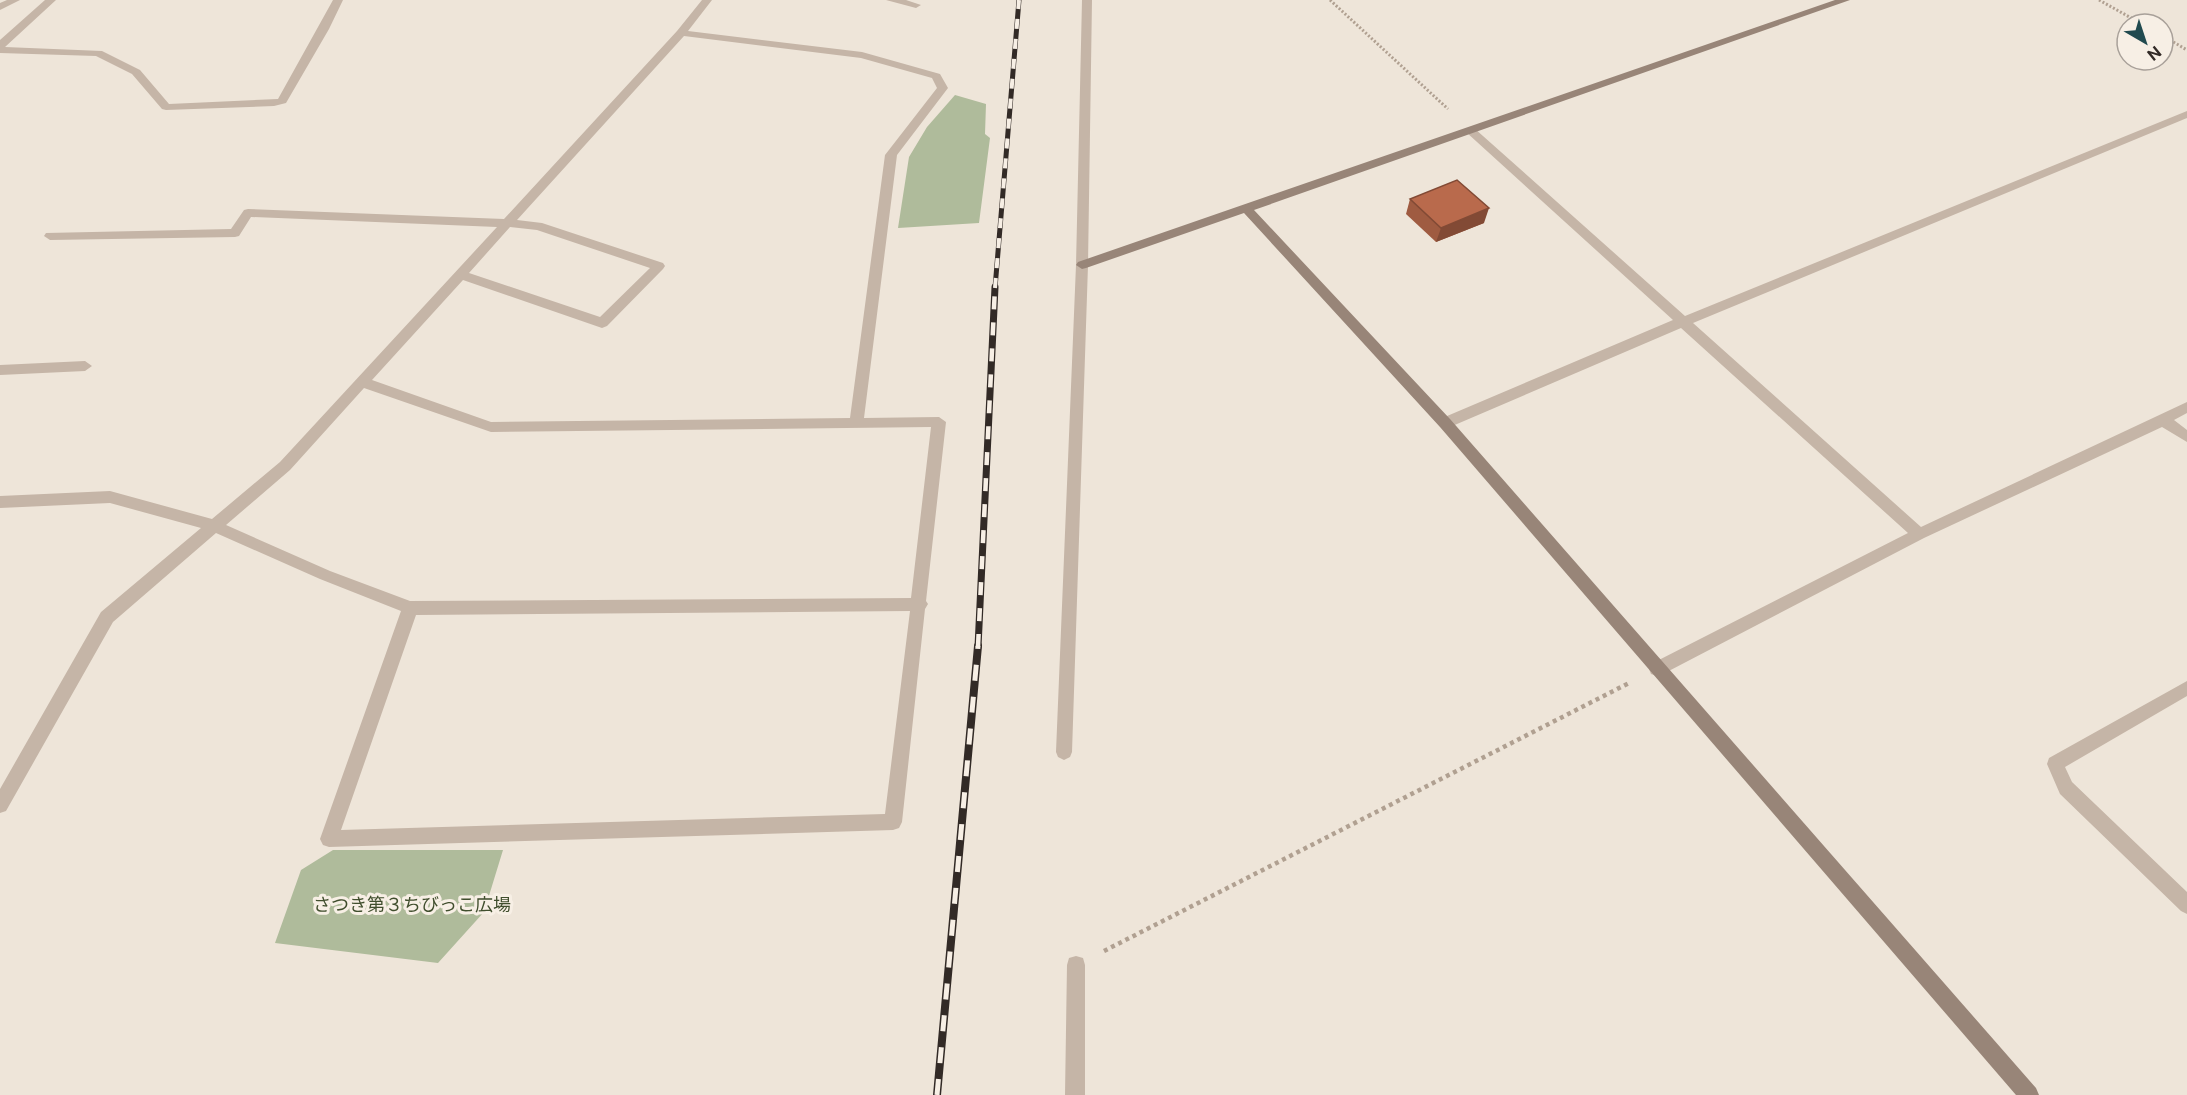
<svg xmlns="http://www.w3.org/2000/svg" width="2187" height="1095" viewBox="0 0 2187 1095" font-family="'Public Sans','Noto Sans JP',sans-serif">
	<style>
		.green { fill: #afbb9b }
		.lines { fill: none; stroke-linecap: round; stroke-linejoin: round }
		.path-far1 { stroke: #b0a091; stroke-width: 3; stroke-dasharray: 2 2; stroke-linecap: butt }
		.path { stroke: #b0a091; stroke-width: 4.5; stroke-dasharray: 4 4; stroke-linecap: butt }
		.street { fill: #c5b5a7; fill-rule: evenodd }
		.secondary { fill: #988578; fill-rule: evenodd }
		.rail-far2-casing { stroke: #322a26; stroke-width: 5 }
		.rail-far1-casing { stroke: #322a26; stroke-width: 7 }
		.rail-casing { stroke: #322a26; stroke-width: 8 }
		.rail-far2 { stroke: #f7efe5; stroke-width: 4; stroke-dasharray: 10; stroke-linecap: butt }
		.rail-far1 { stroke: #f7efe5; stroke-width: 4.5; stroke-dasharray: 13; stroke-linecap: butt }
		.rail { stroke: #f7efe5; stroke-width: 5; stroke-dasharray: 16; stroke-linecap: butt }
		.wall { fill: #9f5b41 }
		.shaded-wall { fill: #824a35 }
		.building { fill: #b96a4c; stroke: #824a35; stroke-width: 1.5 }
		.labels { text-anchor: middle; stroke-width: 6; stroke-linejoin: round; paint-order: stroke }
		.near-park-label { font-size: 18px; fill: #404e2d; stroke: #f7efe5 }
	</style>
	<rect width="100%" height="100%" fill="#eee5d9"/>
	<path class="green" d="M 955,95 L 986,104 L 985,134 L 990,138 L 979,223 L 898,228 L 909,157 L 927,127 Z
		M 333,850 L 503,850 L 484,912 L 438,963 L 275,943 L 301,870 Z"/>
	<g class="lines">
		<path class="path-far1" d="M 1330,0 L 1448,109
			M 2099,0 L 2142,24
			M 2163,36 L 2187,50"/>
		<path class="path" d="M 1104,951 L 1629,683"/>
		<path class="street" d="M 7,0 L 20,0 L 0,10 L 0,3 Z
			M 45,0 L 56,0 L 5,47 L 102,51 L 140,70 L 169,104 L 278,99 L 333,0 L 343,0 L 329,29 L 286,103 L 274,106 L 166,110 L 162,109 L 132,74 L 96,56 L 0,53 L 0,40 Z
			M 702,0 L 712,0 L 688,31 L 862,52 L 940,74 L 948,88 L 897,155 L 864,418 L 939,417 L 946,422 L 926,601 L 928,604 L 925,609 L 902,822 L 899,828 L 893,830 L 329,847 L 323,845 L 320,839 L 401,611 L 320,579 L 216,533 L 113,622 L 6,811 L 0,813 L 0,789 L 101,612 L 201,528 L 110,503 L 0,508 L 0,496 L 110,491 L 212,519 L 280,462 L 497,227 L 251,217 L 239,236 L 235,237 L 50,240 L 44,236 L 46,233 L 231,229 L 244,210 L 248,209 L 504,219 L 677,31 ZM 684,36 L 861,58 L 932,78 L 937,88 L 885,155 L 850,418 L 491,422 L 372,380 L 463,280 L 602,328 L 607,326 L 663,269 L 665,266 L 663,263 L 542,223 L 517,220 ZM 510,227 L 537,230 L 650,268 L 600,317 L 469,273 ZM 364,388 L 491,432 L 931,427 L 911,598 L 410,601 L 330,571 L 226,525 L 290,470 ZM 910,611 L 885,814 L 341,830 L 416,615 Z
			M 886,0 L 906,0 L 921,5 L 916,8 Z
			M 1082,0 L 1092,0 L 1088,265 L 1072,752 L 1070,757 L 1064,760 L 1058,757 L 1056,752 L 1076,265 Z
			M 2187,111 L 2187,118 L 1693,323 L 1921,527 L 2187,402 L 2187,413 L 2174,420 L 2187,430 L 2187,442 L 2162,427 L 1924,538 L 1663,674 L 1657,676 L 1651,674 L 1649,669 L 1651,664 L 1908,533 L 1681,328 L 1450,427 L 1445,428 L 1438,423 L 1440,419 L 1673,320 L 1466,132 L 1466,128 L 1474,128 L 1685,316 Z
			M 85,361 L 92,366 L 85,371 L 0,375 L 0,365 Z
			M 2187,681 L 2187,696 L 2065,767 L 2072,782 L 2187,892 L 2187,914 L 2181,911 L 2060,794 L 2047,764 L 2049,758 Z
			M 1076,956 L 1083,958 L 1085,965 L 1085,1095 L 1065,1095 L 1067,965 L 1069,958 Z"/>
		<path class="secondary" d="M 1835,0 L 1850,0 L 1254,210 L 1450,419 L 2036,1088 L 2039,1095 L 2016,1095 L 1440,427 L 1244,213 L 1086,268 L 1082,269 L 1076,265 L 1078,262 Z"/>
		<defs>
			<path id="rail-far2" d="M 995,288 L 1019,0"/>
			<path id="rail-far1" d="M 978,647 L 995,287"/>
			<path id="rail" d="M 937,1095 L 978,646"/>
		</defs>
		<use href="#rail-far2" class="rail-far2-casing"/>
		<use href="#rail-far1" class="rail-far1-casing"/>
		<use href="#rail" class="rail-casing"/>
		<use href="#rail-far2" class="rail-far2"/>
		<use href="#rail-far1" class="rail-far1"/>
		<use href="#rail" class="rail"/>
	</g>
	<path class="wall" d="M 1410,199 L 1484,223 L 1436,242 L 1406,214 Z"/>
	<path class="shaded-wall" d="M 1489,208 L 1484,223 L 1436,242 L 1441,228 Z"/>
	<path class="building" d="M 1457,180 L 1489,208 L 1441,228 L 1410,199 Z"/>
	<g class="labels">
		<g class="near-park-label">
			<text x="412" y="911">さつき第３ちびっこ広場</text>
		</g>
	</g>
	<g transform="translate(2145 42) rotate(141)"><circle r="28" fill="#f7efe5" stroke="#a8a099" stroke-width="1.5"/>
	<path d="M0-4.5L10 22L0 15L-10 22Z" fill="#214a4f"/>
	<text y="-9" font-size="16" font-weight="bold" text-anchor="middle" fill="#322a26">N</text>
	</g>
</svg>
